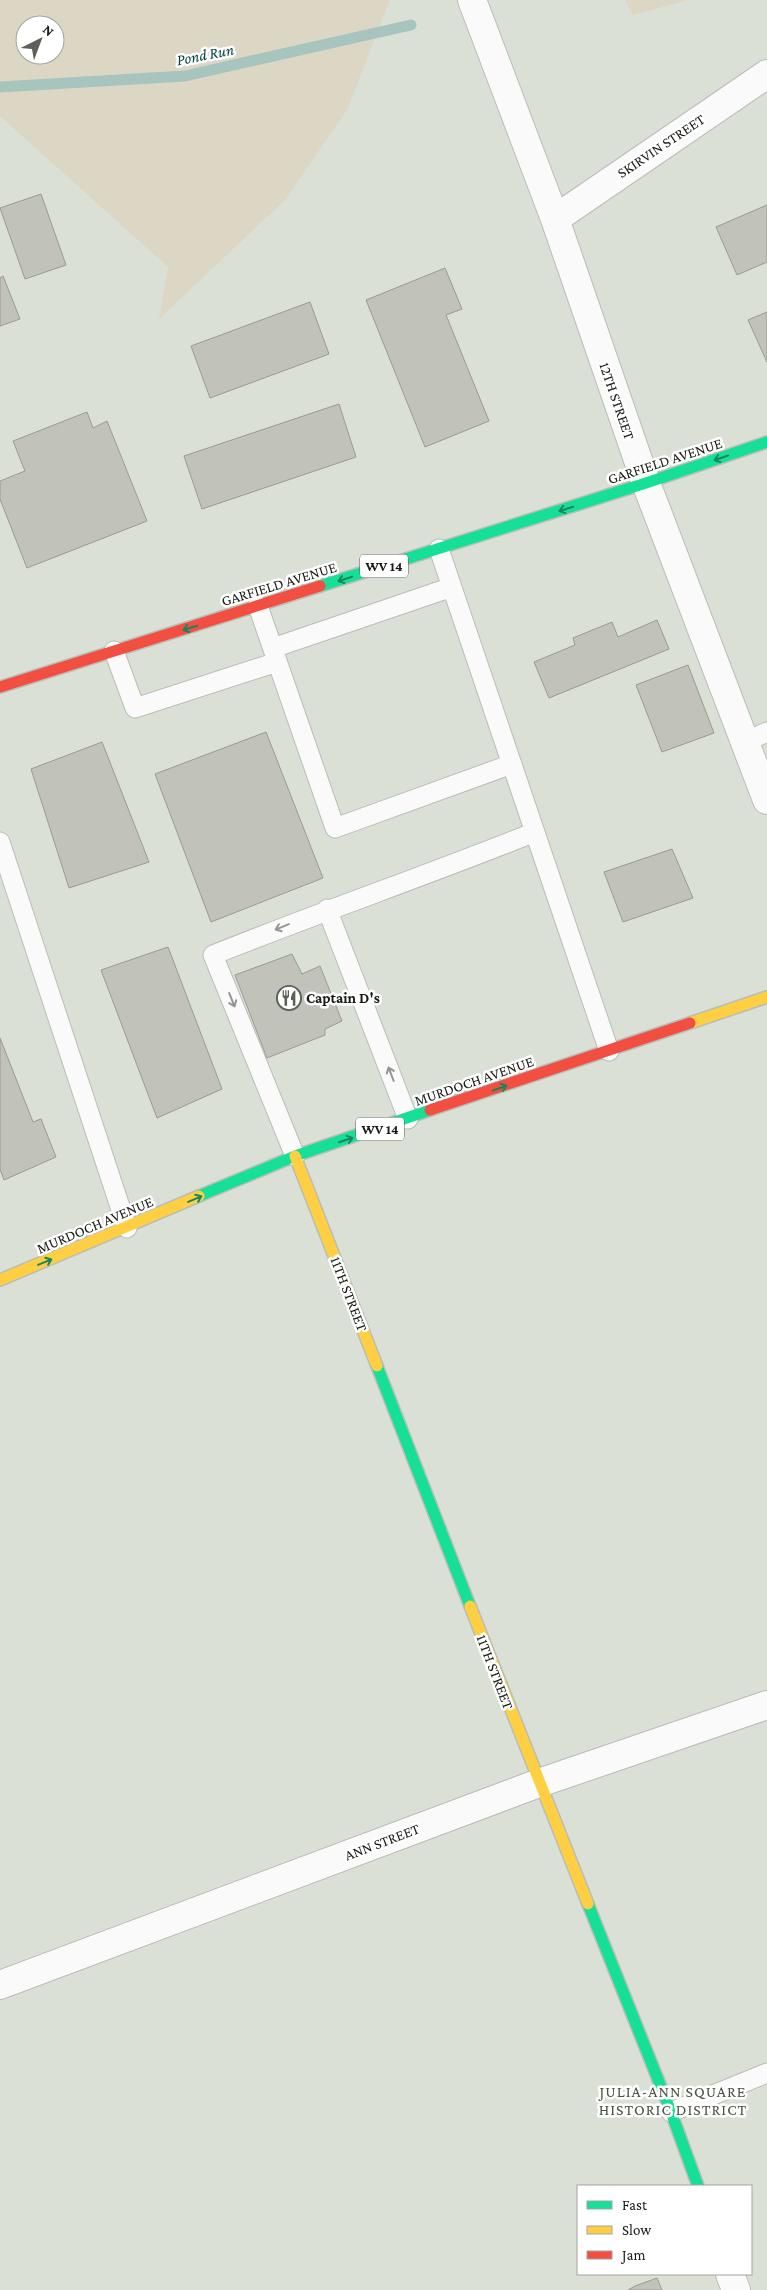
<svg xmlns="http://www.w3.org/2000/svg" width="767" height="2290" viewBox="0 0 767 2290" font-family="'Crimson Pro',serif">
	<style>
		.green { fill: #dcd6c5; fill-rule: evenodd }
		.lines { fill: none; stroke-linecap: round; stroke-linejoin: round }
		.stream { stroke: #a7c5be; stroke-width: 11 }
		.building { fill: #c1c3ba; stroke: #999b91 }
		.lane-casing { stroke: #b9beb6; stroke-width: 21 }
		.street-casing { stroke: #b9beb6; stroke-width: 30 }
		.fast-casing { stroke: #b9beb6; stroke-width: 14 }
		.slow-casing { stroke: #b9beb6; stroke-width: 14 }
		.jam-casing { stroke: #b9beb6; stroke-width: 14 }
		.lane { stroke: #f9faf9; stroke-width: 19 }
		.street { stroke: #f9faf9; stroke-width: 28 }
		.fast { stroke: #16e098; stroke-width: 11 }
		.slow { stroke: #ffcf43; stroke-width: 11 }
		.jam { stroke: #f24e42; stroke-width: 11 }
		.oneway { stroke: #16875d }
		.oneway2 { stroke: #939692 }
		.labels { text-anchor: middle; stroke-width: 5; stroke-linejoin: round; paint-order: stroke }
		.shield { fill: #fff; stroke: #5d5f5a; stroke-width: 1 }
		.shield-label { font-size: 14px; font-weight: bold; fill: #171b14 }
		.street-label { font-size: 15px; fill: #171b14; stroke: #fff }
		.poi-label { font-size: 15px; font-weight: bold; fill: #171b14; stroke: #fff; text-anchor: start }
		.water-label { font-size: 16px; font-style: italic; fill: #05453f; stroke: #fff }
		.neighbourhood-label { font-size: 16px; letter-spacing: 1px; fill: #4c5543; stroke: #fff }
	</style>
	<rect width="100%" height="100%" fill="#dae0d5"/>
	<path class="green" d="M 0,0 L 390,0 L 347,110 L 285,200 L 159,319 L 168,267 L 0,116 ZM 25,25 L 55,25 L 55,55 L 25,55 Z
		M 625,0 L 688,0 L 633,15 Z"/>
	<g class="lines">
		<path class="stream" d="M 0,87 L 185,76 L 411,25"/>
	</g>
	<path class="building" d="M 41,194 L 66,265 L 25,279 L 0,208 Z
		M 767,205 L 767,262 L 737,275 L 716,227 Z
		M 445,268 L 462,309 L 446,315 L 489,421 L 425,447 L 366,300 Z
		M 3,276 L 20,319 L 0,326 L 0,278 Z
		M 310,302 L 329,354 L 210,398 L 191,346 Z
		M 767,312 L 767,362 L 748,320 Z
		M 339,404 L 356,457 L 202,509 L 184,456 Z
		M 87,412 L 93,428 L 107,421 L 147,521 L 27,568 L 0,499 L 0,481 L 25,471 L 13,441 Z
		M 657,620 L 669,649 L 549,698 L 534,662 L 575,645 L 573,638 L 612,622 L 618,637 Z
		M 688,665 L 714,733 L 662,752 L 636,685 Z
		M 266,732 L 323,878 L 211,922 L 155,774 Z
		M 102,742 L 149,862 L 69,888 L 31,769 Z
		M 672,849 L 693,898 L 623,922 L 604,872 Z
		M 168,947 L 222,1089 L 157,1118 L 101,970 Z
		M 292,954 L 302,974 L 320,966 L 342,1021 L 325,1029 L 325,1035 L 267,1058 L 235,975 Z
		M 0,1038 L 33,1122 L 41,1119 L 56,1157 L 4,1180 L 0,1169 Z
		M 657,2278 L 662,2290 L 628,2290 L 635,2286 Z"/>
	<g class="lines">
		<defs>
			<path id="lane" d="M 439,549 L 609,1051
				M 258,606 L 335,828 L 512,764
				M 273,648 L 452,587
				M 114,651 L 135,708 L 277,662
				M 745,742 L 767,732
				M 0,842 L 127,1228
				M 327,909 L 408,1119
				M 295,1156 L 213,955 C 320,912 428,875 535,832
				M 671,2112 L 767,2073"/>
			<path id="street" d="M 472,0 L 555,219 L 646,483 L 767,800
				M 555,219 L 767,74
				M 0,1985 L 539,1783 L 767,1705
				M 730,2274 L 736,2290"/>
			<path id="fast" d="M 320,586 L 646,483 L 767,442
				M 199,1196 L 295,1156 L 430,1110
				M 377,1366 L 470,1606
				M 588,1904 L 671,2112 L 698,2186"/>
			<path id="slow" d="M 690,1023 L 767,997
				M 295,1156 L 377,1366
				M 0,1280 L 199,1196
				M 470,1606 L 588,1904"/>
			<path id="jam" d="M 0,687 L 320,586
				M 430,1110 L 690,1023"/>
		</defs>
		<use href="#lane" class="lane-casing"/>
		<use href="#street" class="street-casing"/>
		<use href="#fast" class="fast-casing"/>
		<use href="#slow" class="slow-casing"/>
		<use href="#jam" class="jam-casing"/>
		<use href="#lane" class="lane"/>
		<use href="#street" class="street"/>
		<use href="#fast" class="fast"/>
		<use href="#slow" class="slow"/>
		<use href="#jam" class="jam"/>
	</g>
	<defs><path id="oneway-shaft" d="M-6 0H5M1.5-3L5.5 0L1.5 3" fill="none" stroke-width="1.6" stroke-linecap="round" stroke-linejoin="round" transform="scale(1.25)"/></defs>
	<g class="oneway">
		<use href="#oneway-shaft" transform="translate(721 458) rotate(161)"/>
		<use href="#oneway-shaft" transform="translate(566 509) rotate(162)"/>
		<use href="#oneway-shaft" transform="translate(345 579) rotate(162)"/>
		<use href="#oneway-shaft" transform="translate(190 628) rotate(163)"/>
		<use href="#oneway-shaft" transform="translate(500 1088) rotate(-19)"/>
		<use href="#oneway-shaft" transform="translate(346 1140) rotate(-18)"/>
		<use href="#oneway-shaft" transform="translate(195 1199) rotate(-23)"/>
		<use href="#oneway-shaft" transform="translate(45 1262) rotate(-22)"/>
	</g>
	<g class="oneway2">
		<use href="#oneway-shaft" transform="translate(282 927) rotate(158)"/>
		<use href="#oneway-shaft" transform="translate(232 1000) rotate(68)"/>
		<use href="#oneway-shaft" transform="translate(391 1074) rotate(-111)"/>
	</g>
	<defs>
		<symbol id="restaurant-ring" viewBox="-11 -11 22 22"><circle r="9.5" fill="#fff" stroke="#5b6058" stroke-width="1.5"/><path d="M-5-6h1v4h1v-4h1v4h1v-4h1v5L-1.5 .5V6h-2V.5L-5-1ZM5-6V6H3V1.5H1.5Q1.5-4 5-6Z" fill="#5b6058"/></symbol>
	</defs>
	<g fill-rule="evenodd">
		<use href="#restaurant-ring" x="275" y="984" width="28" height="28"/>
	</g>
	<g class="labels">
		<g class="shield">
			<rect x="360" y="554.5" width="48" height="23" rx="4"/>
			<rect x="356" y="1117.5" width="48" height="23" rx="4"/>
		</g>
		<g class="shield-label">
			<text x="384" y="571">WV 14</text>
			<text x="380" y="1134">WV 14</text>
		</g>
		<g class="street-label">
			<text transform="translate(661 146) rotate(-34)" y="5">SKIRVIN STREET</text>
			<text transform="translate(617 401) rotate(71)" y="5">12TH STREET</text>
			<text transform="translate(665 461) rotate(-18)" y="5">GARFIELD AVENUE</text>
			<text transform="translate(279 584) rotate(-17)" y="5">GARFIELD AVENUE</text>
			<text transform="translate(474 1081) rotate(-19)" y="5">MURDOCH AVENUE</text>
			<text transform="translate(95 1225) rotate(-23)" y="5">MURDOCH AVENUE</text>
			<text transform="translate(349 1294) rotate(69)" y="5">11TH STREET</text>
			<text transform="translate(495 1672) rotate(69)" y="5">11TH STREET</text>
			<text transform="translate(382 1842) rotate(-21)" y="5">ANN STREET</text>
		</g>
		<g class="poi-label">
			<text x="306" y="1003">Captain D's</text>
		</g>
		<g class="water-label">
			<text transform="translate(205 54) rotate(-11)" y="6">Pond Run</text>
		</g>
		<g class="neighbourhood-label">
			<text x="673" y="2097">JULIA-ANN SQUARE<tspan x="673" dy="18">HISTORIC DISTRICT</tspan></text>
		</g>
	</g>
	<rect x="577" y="2185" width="175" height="90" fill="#ffffff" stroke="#a2a4a1"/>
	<rect x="587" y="2201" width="25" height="8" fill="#16e098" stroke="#a2a4a1"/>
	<text x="622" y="2210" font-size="15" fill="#171b14">Fast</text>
	<rect x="587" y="2226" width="25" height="8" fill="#ffcf43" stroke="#a2a4a1"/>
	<text x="622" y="2235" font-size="15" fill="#171b14">Slow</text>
	<rect x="587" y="2251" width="25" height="8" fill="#f24e42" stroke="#a2a4a1"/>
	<text x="622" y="2260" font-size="15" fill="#171b14">Jam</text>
	<g transform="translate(40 40) rotate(42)"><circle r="24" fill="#ffffff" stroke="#a2a4a1"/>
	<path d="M0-4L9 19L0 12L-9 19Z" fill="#5b6058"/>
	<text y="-8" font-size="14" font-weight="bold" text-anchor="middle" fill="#171b14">N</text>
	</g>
</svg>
